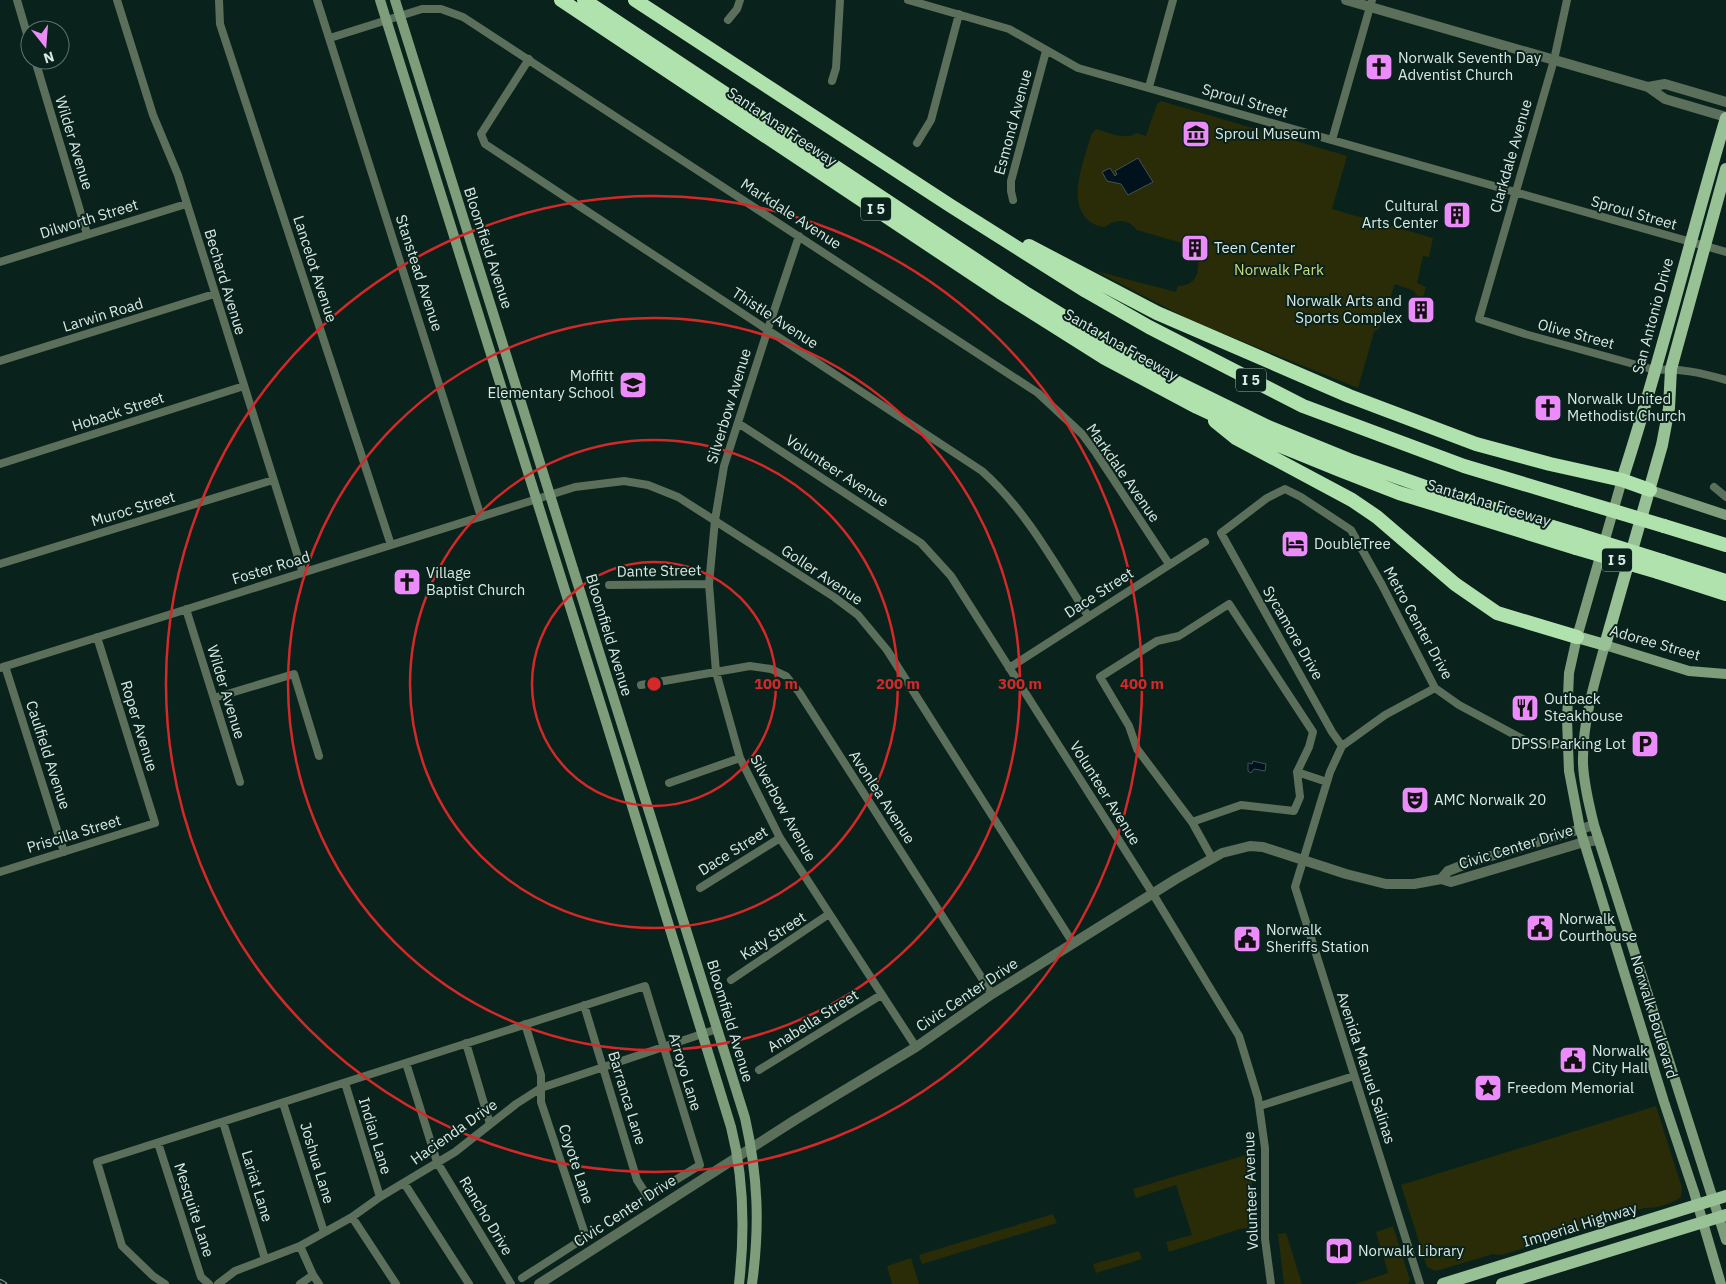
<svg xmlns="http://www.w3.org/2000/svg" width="1726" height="1284" viewBox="0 0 1726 1284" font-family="'IBM Plex Sans',sans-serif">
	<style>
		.green { fill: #292c06 }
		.water { fill: #00121c; stroke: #415258 }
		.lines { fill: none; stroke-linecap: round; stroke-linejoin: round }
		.minor { stroke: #5b6f5a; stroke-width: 8 }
		.tertiary { stroke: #5b6f5a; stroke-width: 10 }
		.secondary { stroke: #7d9d7b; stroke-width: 10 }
		.primary { stroke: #98c195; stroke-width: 12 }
		.motorway { stroke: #b0e2ad; stroke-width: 14 }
		.rail-casing { stroke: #7b8f89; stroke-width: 4.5 }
		.rail { stroke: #09231c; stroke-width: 2.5; stroke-dasharray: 8; stroke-linecap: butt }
		.motorway-bridge { stroke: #b0e2ad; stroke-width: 14 }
		.ring { fill: none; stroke: #d62828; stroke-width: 2.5 }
		.labels { text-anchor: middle; stroke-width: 4; stroke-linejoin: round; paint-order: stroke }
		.shield { fill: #09231c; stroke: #9baea8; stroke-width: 1 }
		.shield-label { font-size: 14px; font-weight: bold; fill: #dae9e4 }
		.poi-label { font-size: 15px; fill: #dae9e4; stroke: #09231c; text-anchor: start }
		.street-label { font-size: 15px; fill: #dae9e4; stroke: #09231c }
		.park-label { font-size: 15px; fill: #d0d97b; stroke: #09231c }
		.centre { fill: #d62828; stroke: #09231c; stroke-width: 2.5 }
		.ring-label { font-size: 15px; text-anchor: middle; font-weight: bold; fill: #d62828; stroke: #09231c; stroke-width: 4; stroke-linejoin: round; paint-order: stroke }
	</style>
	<rect width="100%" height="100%" fill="#09231c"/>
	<path class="green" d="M 1161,101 L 1347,156 L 1332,209 L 1433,238 L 1429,257 L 1423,256 L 1417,283 L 1426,287 L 1423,298 L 1416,295 L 1414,291 L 1395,284 L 1379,329 L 1374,332 L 1358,388 L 1192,321 L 1096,271 L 1176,292 L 1178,286 C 1196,285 1199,274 1198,259 L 1193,254 L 1183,250 L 1185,244 L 1137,230 C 1129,219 1115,218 1105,227 C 1099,227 1093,224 1088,220 C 1066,200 1085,159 1091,135 L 1096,129 C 1108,132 1126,141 1136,133 L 1146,136 L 1157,104 Z
		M 1656,1106 L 1682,1188 L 1681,1197 C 1670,1205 1657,1208 1644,1208 L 1580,1227 L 1572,1233 L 1502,1255 L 1493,1254 L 1436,1271 L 1427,1267 L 1401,1185 Z
		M 1252,1153 L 1252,1227 L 1240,1229 L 1169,1252 L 1166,1242 L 1192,1235 L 1176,1185 L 1136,1198 L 1133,1189 Z
		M 1053,1214 L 1057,1223 L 922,1264 L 919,1255 Z
		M 1393,1226 L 1410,1280 L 1408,1284 L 1355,1284 L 1388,1273 L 1376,1232 Z
		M 1286,1233 L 1302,1284 L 1284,1284 L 1278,1234 Z
		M 1139,1251 L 1142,1259 L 1096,1273 L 1093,1264 Z
		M 911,1258 L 919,1284 L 892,1284 L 887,1266 Z"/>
	<path class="water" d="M 1138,158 L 1153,182 L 1128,195 L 1121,184 L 1107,181 L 1102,172 L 1110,168 L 1115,176 L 1117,174 L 1115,171 Z
		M 1253,761 L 1266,764 L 1265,771 L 1254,769 L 1251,773 L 1248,771 L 1248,763 L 1252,764 Z"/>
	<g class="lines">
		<path class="minor" d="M 17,0 L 30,44
			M 117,0 L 153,115 L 178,175 L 303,573
			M 219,0 L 220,24 L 391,545
			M 317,0 L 481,517
			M 908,0 L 1009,29 L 1078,68 L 1726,252
			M 1567,0 L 1554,60 L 1479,319 L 1525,334 L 1655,370 C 1680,368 1702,373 1726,380
			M 728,20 L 737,9 L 740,0
			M 330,38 L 422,9 L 441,9 L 463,17 L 1038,393 L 1082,434 L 1096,453 L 1169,564
			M 529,59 L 481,134 L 485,144 L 982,471 C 1027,511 1056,566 1088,616
			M 35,60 L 87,234
			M 832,81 L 836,68 L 840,0
			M 1149,87 L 1173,0
			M 1332,140 L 1372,0
			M 917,143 L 931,120 L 959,14
			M 1013,200 L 1011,191 L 1011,181 L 1046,51
			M 799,236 L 768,329 L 724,466 L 715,520 L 709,584 L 716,672 L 740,758 L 780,838 L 916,1047
			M 0,262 L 186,204
			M 0,361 L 214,294
			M 738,423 L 921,543 L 951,576 L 1153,894 L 1239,1036 L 1258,1098 L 1265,1148 L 1265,1239 L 1271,1284
			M 0,464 L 244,386
			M 1714,487 L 1726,497
			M 0,564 L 273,480
			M 609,585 L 709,584
			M 186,609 L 240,782
			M 5,666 L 64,852
			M 0,668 L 575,487 L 624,481 L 648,485 L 678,497 L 834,597 L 858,615 L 887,650 L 1073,943
			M 1009,668 L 1205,542
			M 641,685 L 750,666 L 771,669 L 786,676 L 799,692 L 992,994
			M 214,698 L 294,674 L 319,756
			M 1342,746 L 1332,732 L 1221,533 L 1267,498 L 1285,489 L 1301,497 L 1351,530 L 1382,585 L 1435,688 L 1459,705 L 1530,743 L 1567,745
			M 1297,772 L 1300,797 L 1294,811 L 1241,805 L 1192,822 L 1137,749 L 1129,726 L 1100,677 L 1157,641 L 1179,636 L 1229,604 L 1313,732 L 1309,747 L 1297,772 L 1327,782
			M 669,783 L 740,758
			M 1192,822 L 1212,858
			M 0,872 L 155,823 L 97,637
			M 700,888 L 780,838
			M 731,980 L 829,914
			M 466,1043 L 490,1124
			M 406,1063 L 437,1162 L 511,1284
			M 759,1070 L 881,995
			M 345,1083 L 380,1197
			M 283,1103 L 324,1232
			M 1260,1106 L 1354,1076
			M 223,1122 L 265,1259
			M 158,1143 L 201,1277 L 209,1284
			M 404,1183 L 469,1284
			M 352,1217 L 396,1284
			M 300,1246 L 313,1275 L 319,1284
			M 522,1278 L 586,1237 L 541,1102 L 541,1075 L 525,1024
			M 165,1284 L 153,1276 L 122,1246 L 97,1162 L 645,986 L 700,1165 L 648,1197 L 637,1180 L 584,1005
			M 218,1284 L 235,1271 L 300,1246 L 352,1217 L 380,1197 L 455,1152 L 516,1104 L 541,1088 L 717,1029
			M 300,1284 L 313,1275
			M 1420,1284 L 1295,887 L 1330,772 L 1342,746 L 1385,715 L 1435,688"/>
		<path class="tertiary" d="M 1346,0 L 1648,87 L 1665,99 L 1726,117
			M 1648,87 L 1665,84 L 1726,102
			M 1441,879 L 1451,882 L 1584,842 L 1599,840
			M 539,1284 L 795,1120 L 916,1047 L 992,994 L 1176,879 L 1222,853 L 1250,846 L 1263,847 L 1346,874 L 1386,884 L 1414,884 L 1441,879 L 1448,871 L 1471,862 L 1594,825"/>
		<path class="secondary" d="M 380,0 L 604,715 L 731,1127 C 744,1178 745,1231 739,1284
			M 395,0 L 745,1118 C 758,1176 760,1225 752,1284
			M 1622,480 L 1577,637 L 1569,673 L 1567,720 L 1569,771 L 1580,829 L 1664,1102 L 1694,1192 L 1721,1284
			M 1650,490 L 1726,515
			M 1726,674 L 1689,671 L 1605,645 C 1594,683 1582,724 1583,764 C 1584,785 1589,805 1594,825 L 1726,1240"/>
		<path class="primary" d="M 1622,480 C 1661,361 1690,238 1726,118
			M 1577,637 L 1605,645 L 1662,445 L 1669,408 L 1671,369 L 1726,169
			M 1443,1284 L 1726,1196
			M 1502,1284 L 1726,1215"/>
		<path class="motorway" d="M 561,0 L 1000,292 L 1105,358 L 1197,407 L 1276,444 L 1340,470 L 1399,493 L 1576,548
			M 584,0 L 1027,294 L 1134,360 L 1172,380 L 1268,427 L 1349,460 L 1454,497 L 1579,535
			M 635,0 L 951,206 L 1086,291 L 1149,327 L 1303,406 L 1464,466 L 1577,500
			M 1029,246 L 1157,313 L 1349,396 L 1476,444 L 1550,464 L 1622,480 L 1650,490
			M 1215,421 L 1236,438 L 1352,500 L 1377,517 L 1455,584 L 1497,613 L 1577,637
			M 1664,526 L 1726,545
			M 1662,561 L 1726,581
			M 1658,572 L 1726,594"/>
		<defs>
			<path id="rail" d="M 0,1281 L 5,1284"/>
		</defs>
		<use href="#rail" class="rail-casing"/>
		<use href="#rail" class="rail"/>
		<path class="motorway-bridge" d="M 1577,500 L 1664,526
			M 1579,535 L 1662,561
			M 1576,548 L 1658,572"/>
	</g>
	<g class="ring">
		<circle cx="654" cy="684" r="122"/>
		<circle cx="654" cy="684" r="244"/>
		<circle cx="654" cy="684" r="366"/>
		<circle cx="654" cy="684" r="488"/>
	</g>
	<defs>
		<symbol id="church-square" viewBox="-11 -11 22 22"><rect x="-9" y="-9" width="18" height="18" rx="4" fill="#ec8cfa" stroke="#09231c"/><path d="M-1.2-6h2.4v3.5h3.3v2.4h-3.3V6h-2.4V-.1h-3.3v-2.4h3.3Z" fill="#111"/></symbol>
		<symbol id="museum-square" viewBox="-11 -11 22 22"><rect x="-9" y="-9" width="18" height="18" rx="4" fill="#ec8cfa" stroke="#09231c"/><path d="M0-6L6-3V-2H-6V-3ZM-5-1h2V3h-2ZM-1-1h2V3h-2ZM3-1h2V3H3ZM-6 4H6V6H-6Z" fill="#111"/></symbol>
		<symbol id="building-square" viewBox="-11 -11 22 22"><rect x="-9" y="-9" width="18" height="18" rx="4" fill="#ec8cfa" stroke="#09231c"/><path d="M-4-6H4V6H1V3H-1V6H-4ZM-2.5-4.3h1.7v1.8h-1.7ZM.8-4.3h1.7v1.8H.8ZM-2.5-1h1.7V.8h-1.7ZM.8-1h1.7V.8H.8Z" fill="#111"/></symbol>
		<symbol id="school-square" viewBox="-11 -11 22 22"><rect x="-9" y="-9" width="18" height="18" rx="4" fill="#ec8cfa" stroke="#09231c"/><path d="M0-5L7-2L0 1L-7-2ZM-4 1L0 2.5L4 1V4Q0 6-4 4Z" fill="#111"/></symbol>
		<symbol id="hotel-square" viewBox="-11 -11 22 22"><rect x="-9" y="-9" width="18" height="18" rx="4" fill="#ec8cfa" stroke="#09231c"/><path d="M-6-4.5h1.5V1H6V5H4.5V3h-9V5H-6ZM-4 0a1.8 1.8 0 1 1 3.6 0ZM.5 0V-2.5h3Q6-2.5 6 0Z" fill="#111"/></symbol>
		<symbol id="restaurant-square" viewBox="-11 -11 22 22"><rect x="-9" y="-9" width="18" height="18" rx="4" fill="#ec8cfa" stroke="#09231c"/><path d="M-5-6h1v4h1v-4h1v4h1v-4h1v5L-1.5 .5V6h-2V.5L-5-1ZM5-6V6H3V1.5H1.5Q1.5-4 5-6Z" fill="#111"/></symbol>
		<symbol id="parking-square" viewBox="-11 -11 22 22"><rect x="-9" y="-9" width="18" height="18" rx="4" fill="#ec8cfa" stroke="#09231c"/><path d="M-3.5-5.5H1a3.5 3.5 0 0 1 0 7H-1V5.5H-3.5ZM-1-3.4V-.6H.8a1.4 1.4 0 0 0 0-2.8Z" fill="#111"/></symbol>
		<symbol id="theatre-square" viewBox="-11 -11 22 22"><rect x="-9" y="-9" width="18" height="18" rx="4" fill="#ec8cfa" stroke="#09231c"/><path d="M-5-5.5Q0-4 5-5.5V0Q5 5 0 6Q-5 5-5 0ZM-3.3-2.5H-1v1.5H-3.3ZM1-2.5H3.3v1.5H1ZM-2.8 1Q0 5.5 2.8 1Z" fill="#111"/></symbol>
		<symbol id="civic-square" viewBox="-11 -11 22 22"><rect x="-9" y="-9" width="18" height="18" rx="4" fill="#ec8cfa" stroke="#09231c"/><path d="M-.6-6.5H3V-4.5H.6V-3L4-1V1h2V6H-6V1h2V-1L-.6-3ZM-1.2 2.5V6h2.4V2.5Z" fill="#111"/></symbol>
		<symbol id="sight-square" viewBox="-11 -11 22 22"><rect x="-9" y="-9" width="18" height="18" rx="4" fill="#ec8cfa" stroke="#09231c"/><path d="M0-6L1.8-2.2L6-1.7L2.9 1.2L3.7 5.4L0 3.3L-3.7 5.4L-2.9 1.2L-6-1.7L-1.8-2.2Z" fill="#111"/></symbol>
		<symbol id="library-square" viewBox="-11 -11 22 22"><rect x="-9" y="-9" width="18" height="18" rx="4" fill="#ec8cfa" stroke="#09231c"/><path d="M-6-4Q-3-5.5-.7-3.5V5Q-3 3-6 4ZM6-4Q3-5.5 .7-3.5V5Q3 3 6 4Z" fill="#111"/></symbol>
	</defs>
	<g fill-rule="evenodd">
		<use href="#church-square" x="1363" y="51" width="32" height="32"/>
		<use href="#museum-square" x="1180" y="118" width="32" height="32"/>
		<use href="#building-square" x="1441" y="199" width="32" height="32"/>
		<use href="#building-square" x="1179" y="232" width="32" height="32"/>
		<use href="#building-square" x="1405" y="294" width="32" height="32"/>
		<use href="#school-square" x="617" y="369" width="32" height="32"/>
		<use href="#church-square" x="1532" y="392" width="32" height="32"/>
		<use href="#hotel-square" x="1279" y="528" width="32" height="32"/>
		<use href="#church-square" x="391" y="566" width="32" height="32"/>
		<use href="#restaurant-square" x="1509" y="692" width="32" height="32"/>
		<use href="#parking-square" x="1629" y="728" width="32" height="32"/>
		<use href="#theatre-square" x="1399" y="784" width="32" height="32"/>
		<use href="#civic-square" x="1524" y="912" width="32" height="32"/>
		<use href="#civic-square" x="1231" y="923" width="32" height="32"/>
		<use href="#civic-square" x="1557" y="1044" width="32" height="32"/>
		<use href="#sight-square" x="1472" y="1072" width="32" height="32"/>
		<use href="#library-square" x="1323" y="1235" width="32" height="32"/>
	</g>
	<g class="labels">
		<g class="shield">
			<rect x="861" y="197.5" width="30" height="23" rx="4"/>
			<rect x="1236" y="368.5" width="30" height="23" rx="4"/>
			<rect x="1602" y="548.5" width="30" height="23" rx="4"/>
		</g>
		<g class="shield-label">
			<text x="876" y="214">I 5</text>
			<text x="1251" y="385">I 5</text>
			<text x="1617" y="565">I 5</text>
		</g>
		<g class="poi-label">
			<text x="1398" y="63">Norwalk Seventh Day<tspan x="1398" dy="17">Adventist Church</tspan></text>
			<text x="1215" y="139">Sproul Museum</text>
			<text x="1438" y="211" text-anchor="end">Cultural<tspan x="1438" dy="17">Arts Center</tspan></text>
			<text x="1214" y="253">Teen Center</text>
			<text x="1402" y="306" text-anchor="end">Norwalk Arts and<tspan x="1402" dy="17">Sports Complex</tspan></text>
			<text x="614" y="381" text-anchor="end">Moffitt<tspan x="614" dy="17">Elementary School</tspan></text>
			<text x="1567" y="404">Norwalk United<tspan x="1567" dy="17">Methodist Church</tspan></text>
			<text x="1314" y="549">DoubleTree</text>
			<text x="426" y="578">Village<tspan x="426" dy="17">Baptist Church</tspan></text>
			<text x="1544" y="704">Outback<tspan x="1544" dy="17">Steakhouse</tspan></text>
			<text x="1626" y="749" text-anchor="end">DPSS Parking Lot</text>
			<text x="1434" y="805">AMC Norwalk 20</text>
			<text x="1559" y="924">Norwalk<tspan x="1559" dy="17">Courthouse</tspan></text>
			<text x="1266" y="935">Norwalk<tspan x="1266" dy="17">Sheriffs Station</tspan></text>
			<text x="1592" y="1056">Norwalk<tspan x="1592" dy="17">City Hall</tspan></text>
			<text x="1507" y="1093">Freedom Memorial</text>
			<text x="1358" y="1256">Norwalk Library</text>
		</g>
		<g class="street-label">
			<text transform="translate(1245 101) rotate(16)" y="5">Sproul Street</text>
			<text transform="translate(1013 122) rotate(-75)" y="5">Esmond Avenue</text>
			<text transform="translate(782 127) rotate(34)" y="5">Santa Ana Freeway</text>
			<text transform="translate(74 143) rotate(73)" y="5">Wilder Avenue</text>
			<text transform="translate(1511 156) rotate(-74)" y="5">Clarkdale Avenue</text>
			<text transform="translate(1634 213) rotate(16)" y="5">Sproul Street</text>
			<text transform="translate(791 214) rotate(33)" y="5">Markdale Avenue</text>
			<text transform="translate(89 219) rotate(-17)" y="5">Dilworth Street</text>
			<text transform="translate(488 248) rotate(72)" y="5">Bloomfield Avenue</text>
			<text transform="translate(315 269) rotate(72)" y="5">Lancelot Avenue</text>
			<text transform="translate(419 273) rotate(72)" y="5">Stanstead Avenue</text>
			<text transform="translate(225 282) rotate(73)" y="5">Bechard Avenue</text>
			<text transform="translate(103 315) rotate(-17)" y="5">Larwin Road</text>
			<text transform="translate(1653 316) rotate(-75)" y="5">San Antonio Drive</text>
			<text transform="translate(775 318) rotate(33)" y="5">Thistle Avenue</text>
			<text transform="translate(1576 334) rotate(15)" y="5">Olive Street</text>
			<text transform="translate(1121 345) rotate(30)" y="5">Santa Ana Freeway</text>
			<text transform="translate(729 406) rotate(-73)" y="5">Silverbow Avenue</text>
			<text transform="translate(118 412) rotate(-18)" y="5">Hoback Street</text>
			<text transform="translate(837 471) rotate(33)" y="5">Volunteer Avenue</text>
			<text transform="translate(1123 473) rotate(55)" y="5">Markdale Avenue</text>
			<text transform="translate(1489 503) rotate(17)" y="5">Santa Ana Freeway</text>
			<text transform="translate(133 509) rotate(-17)" y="5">Muroc Street</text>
			<text transform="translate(271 568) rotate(-17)" y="5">Foster Road</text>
			<text transform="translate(659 571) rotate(-1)" y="5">Dante Street</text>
			<text transform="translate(822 575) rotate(34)" y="5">Goller Avenue</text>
			<text transform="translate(1099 593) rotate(-33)" y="5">Dace Street</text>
			<text transform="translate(1418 623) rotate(61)" y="5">Metro Center Drive</text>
			<text transform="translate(1293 633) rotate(60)" y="5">Sycamore Drive</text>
			<text transform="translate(609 635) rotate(73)" y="5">Bloomfield Avenue</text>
			<text transform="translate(1655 643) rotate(16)" y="5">Adoree Street</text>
			<text transform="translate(226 692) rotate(73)" y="5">Wilder Avenue</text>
			<text transform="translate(139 726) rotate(73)" y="5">Roper Avenue</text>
			<text transform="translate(48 755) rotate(72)" y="5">Caulfield Avenue</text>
			<text transform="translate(1105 793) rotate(58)" y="5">Volunteer Avenue</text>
			<text transform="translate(882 797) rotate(57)" y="5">Avonlea Avenue</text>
			<text transform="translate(783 808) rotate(61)" y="5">Silverbow Avenue</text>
			<text transform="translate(74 834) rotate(-17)" y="5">Priscilla Street</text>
			<text transform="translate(1516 847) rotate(-17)" y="5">Civic Center Drive</text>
			<text transform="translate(733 851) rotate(-32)" y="5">Dace Street</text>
			<text transform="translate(773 936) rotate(-33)" y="5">Katy Street</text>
			<text transform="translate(967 995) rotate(-34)" y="5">Civic Center Drive</text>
			<text transform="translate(1654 1017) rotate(73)" y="5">Norwalk Boulevard</text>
			<text transform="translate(730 1021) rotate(73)" y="5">Bloomfield Avenue</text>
			<text transform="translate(813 1021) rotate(-32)" y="5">Anabella Street</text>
			<text transform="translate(1366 1068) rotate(72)" y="5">Avenida Manuel Salinas</text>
			<text transform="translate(685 1072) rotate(73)" y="5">Arroyo Lane</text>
			<text transform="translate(627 1098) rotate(73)" y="5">Barranca Lane</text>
			<text transform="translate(454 1132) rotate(-35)" y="5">Hacienda Drive</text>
			<text transform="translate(375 1136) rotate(73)" y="5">Indian Lane</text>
			<text transform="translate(317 1163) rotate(73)" y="5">Joshua Lane</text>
			<text transform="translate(576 1164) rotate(72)" y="5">Coyote Lane</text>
			<text transform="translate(257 1186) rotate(73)" y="5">Lariat Lane</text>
			<text transform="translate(1251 1191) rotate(-92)" y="5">Volunteer Avenue</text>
			<text transform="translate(194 1210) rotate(72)" y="5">Mesquite Lane</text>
			<text transform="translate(625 1211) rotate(-33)" y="5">Civic Center Drive</text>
			<text transform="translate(486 1216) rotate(59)" y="5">Rancho Drive</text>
			<text transform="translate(1580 1225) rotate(-17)" y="5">Imperial Highway</text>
		</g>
		<g class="park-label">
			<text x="1279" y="275">Norwalk Park</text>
		</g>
	</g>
	<circle cx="654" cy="684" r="8" class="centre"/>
	<g class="ring-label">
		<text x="776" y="689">100 m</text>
		<text x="898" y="689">200 m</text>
		<text x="1020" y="689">300 m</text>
		<text x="1142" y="689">400 m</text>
	</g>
	<g transform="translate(45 45) rotate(163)"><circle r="24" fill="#09231c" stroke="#5d726c"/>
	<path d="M0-4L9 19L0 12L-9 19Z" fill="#ec8cfa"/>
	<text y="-8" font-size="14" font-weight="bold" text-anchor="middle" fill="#dae9e4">N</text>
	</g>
</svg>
